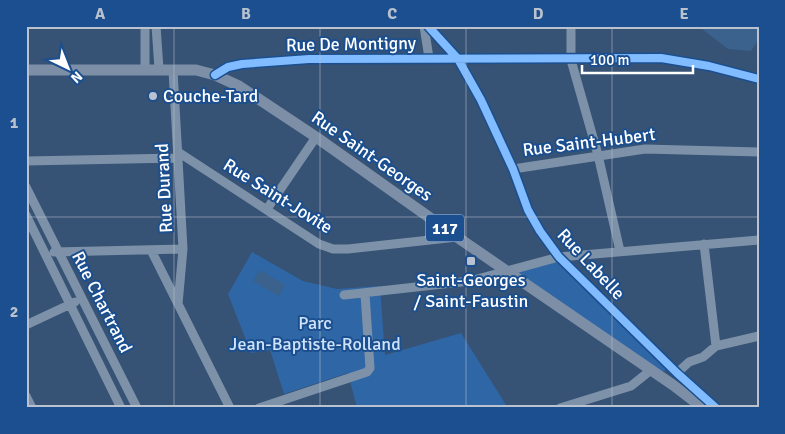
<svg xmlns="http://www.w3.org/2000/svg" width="785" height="434" viewBox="0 0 785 434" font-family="Signika,sans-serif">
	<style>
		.green { fill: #2f66a5 }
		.water { fill: #3b618d }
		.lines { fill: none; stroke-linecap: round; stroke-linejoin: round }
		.minor { stroke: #7d92a8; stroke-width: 9 }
		.major { stroke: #7d8ea7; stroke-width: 11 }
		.cycleway-casing { stroke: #1b4f8f; stroke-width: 11 }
		.cycleway { stroke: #80bcff; stroke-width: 8 }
		.grid { fill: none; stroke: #b9c2ce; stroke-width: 1; stroke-opacity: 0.55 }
		.poi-dot { fill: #b9c2ce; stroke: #1b4f8f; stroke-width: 2 }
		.labels { text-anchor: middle; stroke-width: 4; stroke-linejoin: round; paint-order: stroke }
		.shield { fill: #1b4f8f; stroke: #bbcadd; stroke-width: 1 }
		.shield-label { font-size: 16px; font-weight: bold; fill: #fff }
		.street-label { font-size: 18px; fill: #fff; stroke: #1b4f8f }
		.poi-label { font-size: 18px; fill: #fff; stroke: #1b4f8f; text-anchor: start }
		.park-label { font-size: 18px; fill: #cfe3fa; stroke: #1b4f8f }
		.neatline { fill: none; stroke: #b9c2ce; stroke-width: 2 }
		.grid-label { font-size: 16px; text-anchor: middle; font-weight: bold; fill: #b9c2ce }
	</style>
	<rect width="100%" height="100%" fill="#365274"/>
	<path class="green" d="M 252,252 L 303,281 L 337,289 L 380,286 L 385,355 L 461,333 L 508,408 L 357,408 L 348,373 L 284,394 L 270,350 L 251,353 L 228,294 Z
		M 559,257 L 665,367 L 665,371 L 660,371 L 508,271 Z"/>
	<path class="water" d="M 698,26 L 759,26 L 759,39 L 751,51 L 728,49 Z
		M 260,270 L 285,285 L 279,296 L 253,281 Z"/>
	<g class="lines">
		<path class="minor" d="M 156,26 L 159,69
			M 424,26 L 429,58
			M 428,26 L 458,59 L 481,100 L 513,169 L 528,210 L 540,231 L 559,257 L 677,373 L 708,401
			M 571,26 L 571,60 L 598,155 L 620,251
			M 145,70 L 145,26
			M 173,70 L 183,249 L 178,304
			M 215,75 L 228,67 L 242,64 L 309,59 L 661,58 L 709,66 L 759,79
			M 178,152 L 319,244 L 333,249 L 348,249 L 457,237
			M 26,161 L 178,158
			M 513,169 L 645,149 L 759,152
			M 26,187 L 137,408
			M 267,209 L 316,137
			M 26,215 L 121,408
			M 704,244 L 716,346
			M 151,250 L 230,408
			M 54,252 L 183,249
			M 344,295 L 470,281 L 559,257 L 759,240
			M 26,325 L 75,302
			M 677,373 L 689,362 L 703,357 L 716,346 L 759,336
			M 26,396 L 32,408
			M 259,408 L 367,372 L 370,368 L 365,294
			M 560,408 L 631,386 L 651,370"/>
		<path class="major" d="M 26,70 L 196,70 L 215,75 L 239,86 L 316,137 L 457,237 L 673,385 L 703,408
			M 697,398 L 715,408"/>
		<defs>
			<path id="cycleway" d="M 428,26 L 458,59 L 481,100 L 513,169 L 528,210 L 540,231 L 559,257 L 677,373 L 716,408
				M 215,75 L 228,67 L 242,64 L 309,59 L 661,58 L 709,66 L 759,79"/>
		</defs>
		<use href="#cycleway" class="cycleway-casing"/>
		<use href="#cycleway" class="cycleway"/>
	</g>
	<path class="grid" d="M 174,26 L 174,408M 320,26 L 320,408M 466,26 L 466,408M 612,26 L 612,408M 26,217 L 759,217"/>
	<g class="poi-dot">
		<circle cx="153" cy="96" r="5"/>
		<rect x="466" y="256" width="10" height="10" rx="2.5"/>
	</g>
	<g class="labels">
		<rect class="shield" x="426" y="214.5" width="38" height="27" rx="4"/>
		<g class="shield-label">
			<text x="445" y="234">117</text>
		</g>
		<g class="street-label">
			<text transform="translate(351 44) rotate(-1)" y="6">Rue De Montigny</text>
			<text transform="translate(589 142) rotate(-7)" y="6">Rue Saint-Hubert</text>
			<text transform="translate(372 156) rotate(35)" y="6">Rue Saint-Georges</text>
			<text transform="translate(164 188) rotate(-93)" y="6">Rue Durand</text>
			<text transform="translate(278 196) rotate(32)" y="6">Rue Saint-Jovite</text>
			<text transform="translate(591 264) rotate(47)" y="6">Rue Labelle</text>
			<text transform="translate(102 302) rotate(63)" y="6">Rue Chartrand</text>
		</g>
		<g class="poi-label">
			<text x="163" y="102">Couche-Tard</text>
			<text x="471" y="286" text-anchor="middle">Saint-Georges<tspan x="471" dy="21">/ Saint-Faustin</tspan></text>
		</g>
		<g class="park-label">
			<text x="315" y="329">Parc<tspan x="315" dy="21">Jean-Baptiste-Rolland</tspan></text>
		</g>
	</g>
	<rect width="785" height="434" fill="none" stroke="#1b4f8f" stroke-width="55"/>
	<g transform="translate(68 68) rotate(137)" stroke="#1b4f8f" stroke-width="4" paint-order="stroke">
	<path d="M0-4L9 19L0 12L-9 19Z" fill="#ffffff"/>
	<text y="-8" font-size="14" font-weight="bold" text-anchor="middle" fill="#ffffff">N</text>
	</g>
	<path d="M582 65v8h111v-8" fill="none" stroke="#ffffff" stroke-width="2.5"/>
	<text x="590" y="65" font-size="15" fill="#ffffff" stroke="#1b4f8f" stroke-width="4" paint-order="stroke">100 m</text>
	<rect x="28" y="28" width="730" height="378" class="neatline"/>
	<g class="grid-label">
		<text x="100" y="19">A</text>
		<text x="246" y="19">B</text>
		<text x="392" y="19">C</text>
		<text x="538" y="19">D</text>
		<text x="684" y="19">E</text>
		<text x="14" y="128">1</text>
		<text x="14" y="317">2</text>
	</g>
</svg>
